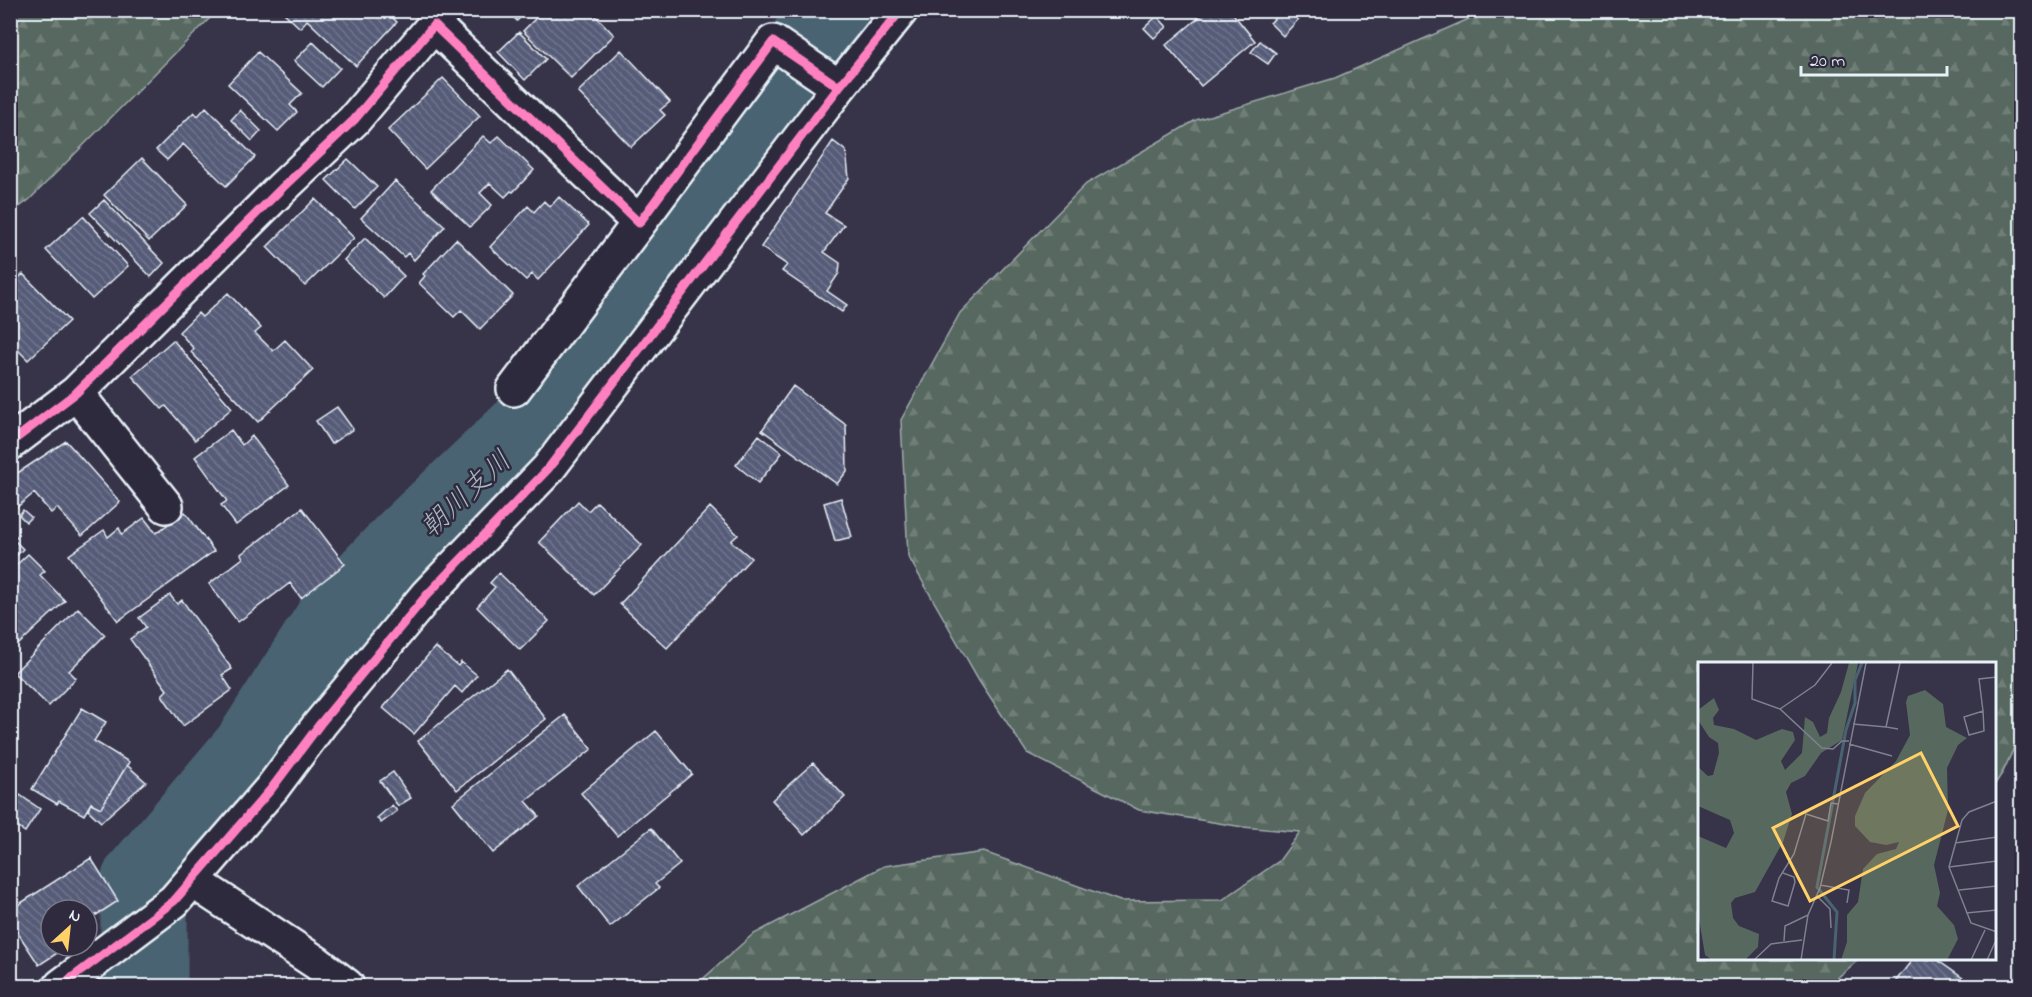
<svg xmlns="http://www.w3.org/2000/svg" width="2032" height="997" viewBox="0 0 2032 997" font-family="'Indie Flower','Klee One',sans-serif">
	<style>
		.forest { fill: url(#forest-firs); stroke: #a0acac; stroke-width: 1.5 }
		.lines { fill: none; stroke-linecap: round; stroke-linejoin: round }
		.river { stroke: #4a6372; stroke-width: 87 }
		.building { fill: url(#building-back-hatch); stroke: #e8f1f8; stroke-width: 1.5 }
		.street-casing { stroke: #e8f1f8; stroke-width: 38 }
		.street { stroke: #2f2a3d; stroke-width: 33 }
		.cycleway-casing { stroke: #2f2a3d; stroke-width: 13 }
		.cycleway { stroke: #ff80c0; stroke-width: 9 }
		.labels { text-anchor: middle; stroke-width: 5; stroke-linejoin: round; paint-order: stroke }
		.water-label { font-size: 28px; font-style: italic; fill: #a9b8c2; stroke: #2f2a3d }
		.inset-river { fill: none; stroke: #4a6372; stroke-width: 3 }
		.inset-road { fill: none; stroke: #7e808f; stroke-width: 1.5 }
		.view { fill: #ffd166; fill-opacity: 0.15; stroke: #ffd166; stroke-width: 3 }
		.inset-edge { fill: none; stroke: #e8f1f8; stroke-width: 3 }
	</style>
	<defs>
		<pattern id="forest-firs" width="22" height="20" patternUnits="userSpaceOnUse" patternTransform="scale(1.5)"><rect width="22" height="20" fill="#57685f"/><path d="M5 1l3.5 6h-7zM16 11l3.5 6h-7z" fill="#6f7e77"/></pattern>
		<pattern id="building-back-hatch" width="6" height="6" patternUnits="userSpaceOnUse" patternTransform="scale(1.5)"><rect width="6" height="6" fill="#575c78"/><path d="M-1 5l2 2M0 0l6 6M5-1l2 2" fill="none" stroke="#6f748c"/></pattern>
	</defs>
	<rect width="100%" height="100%" fill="#373449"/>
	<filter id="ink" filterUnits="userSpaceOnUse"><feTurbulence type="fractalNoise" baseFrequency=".0167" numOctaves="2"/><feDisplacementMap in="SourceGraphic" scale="12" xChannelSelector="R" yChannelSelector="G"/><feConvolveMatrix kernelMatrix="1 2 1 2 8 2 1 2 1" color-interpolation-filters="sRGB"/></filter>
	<g filter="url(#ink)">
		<path class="forest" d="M 11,10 L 217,10 L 217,11 L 29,200 L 11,213 Z
			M 1489,10 L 2021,11 L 2022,730 L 2003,772 L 1995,784 L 1994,664 L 1699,664 L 1699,960 L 1858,960 L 1828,986 L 695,986 L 752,935 L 884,866 L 984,852 L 1120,901 L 1222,900 L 1279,861 L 1300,832 L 1243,827 L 1139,810 L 1027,753 L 979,680 L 908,556 L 901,420 L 960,313 L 1086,184 L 1196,120 L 1335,78 Z"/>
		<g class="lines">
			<path class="river" d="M 144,986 L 144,883 L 255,752 L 342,616 L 408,547 L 544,418 L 837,10"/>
		</g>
		<path class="building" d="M 281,10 L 385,10 L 397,22 L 356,66 L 307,20 L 300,28 Z
			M 507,10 L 527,10 L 517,21 Z
			M 544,10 L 590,10 L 614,35 L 571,78 L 523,31 Z
			M 1208,10 L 1230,10 L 1255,41 L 1201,86 L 1166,45 Z
			M 1283,10 L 1307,10 L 1283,36 L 1270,23 Z
			M 1157,16 L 1167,27 L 1154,38 L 1144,28 Z
			M 519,32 L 546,59 L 525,80 L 498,52 Z
			M 1260,41 L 1276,53 L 1268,64 L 1251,52 Z
			M 313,42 L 340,68 L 322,87 L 294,61 Z
			M 621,50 L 670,102 L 660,110 L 665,115 L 631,147 L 578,92 Z
			M 258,52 L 302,93 L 290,105 L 297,112 L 278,131 L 228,84 Z
			M 443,78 L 480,116 L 425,169 L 388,130 Z
			M 206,107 L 255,157 L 226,186 L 183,144 L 167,160 L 156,150 L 194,112 L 198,116 Z
			M 240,110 L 261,131 L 252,141 L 231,120 Z
			M 483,136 L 491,143 L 499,136 L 534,170 L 513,192 L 511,191 L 505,197 L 490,183 L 480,193 L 492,205 L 470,227 L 431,190 Z
			M 833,141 L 846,151 L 849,178 L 825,213 L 844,225 L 824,252 L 840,263 L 839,273 L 827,291 L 847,305 L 842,312 L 782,271 L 787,265 L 761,247 Z
			M 142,158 L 187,205 L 149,241 L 104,195 Z
			M 348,159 L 377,187 L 355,209 L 326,180 Z
			M 395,181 L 445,226 L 414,260 L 408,253 L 404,257 L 361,218 Z
			M 559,197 L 589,225 L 538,280 L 532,274 L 526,280 L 490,247 L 528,206 L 534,212 L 544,201 L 550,207 Z
			M 315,199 L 354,238 L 305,286 L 267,247 Z
			M 104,200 L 164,263 L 151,277 L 90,213 Z
			M 83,216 L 128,266 L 92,299 L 46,250 Z
			M 365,238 L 404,276 L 384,298 L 344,260 Z
			M 456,239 L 513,295 L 480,329 L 461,310 L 454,317 L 419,283 L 425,276 L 423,274 Z
			M 23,274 L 69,321 L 28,360 L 10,342 L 10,286 Z
			M 228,293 L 261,328 L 255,333 L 273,351 L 285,340 L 313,370 L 258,422 L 191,352 L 194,349 L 179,332 L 198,313 L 202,317 Z
			M 173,340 L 232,408 L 195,440 L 166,406 L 162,409 L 132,376 Z
			M 793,386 L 846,425 L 847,471 L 837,484 L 762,430 Z
			M 337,407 L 353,429 L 331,444 L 316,421 Z
			M 231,430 L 242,445 L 252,436 L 289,485 L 236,525 L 221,505 L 227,501 L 195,457 Z
			M 759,435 L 782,453 L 758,483 L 736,465 Z
			M 66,441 L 120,502 L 82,536 L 57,508 L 51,513 L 34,493 L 16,508 L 10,502 L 10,478 Z
			M 841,498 L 852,537 L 835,541 L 824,503 Z
			M 578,501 L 588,511 L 597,502 L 642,545 L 594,595 L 539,542 Z
			M 710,507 L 738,535 L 731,541 L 751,558 L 667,648 L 620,604 Z
			M 302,508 L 345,564 L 301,598 L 290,583 L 238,622 L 209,584 L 243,558 L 241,554 Z
			M 23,510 L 31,517 L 26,522 L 19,515 Z
			M 185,512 L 214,551 L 118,621 L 69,555 L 104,530 L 108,537 L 119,528 L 122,534 L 144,518 L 156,533 Z
			M 10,530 L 17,537 L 14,540 L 23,549 L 10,562 Z
			M 28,554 L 45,571 L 40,575 L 65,601 L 19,644 L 10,635 L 10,571 Z
			M 499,573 L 549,621 L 520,650 L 477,607 L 495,587 L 490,583 Z
			M 170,595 L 177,604 L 182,600 L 232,669 L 222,675 L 232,690 L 183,726 L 162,695 L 167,690 L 130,639 L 146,627 L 139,618 Z
			M 78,608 L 105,635 L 69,671 L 76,678 L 49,706 L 14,673 Z
			M 435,647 L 458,666 L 461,662 L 477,675 L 462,693 L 455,686 L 414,734 L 383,708 Z
			M 507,669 L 546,719 L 457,790 L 418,741 Z
			M 82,708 L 106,722 L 94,741 L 129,762 L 101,808 L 91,803 L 84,815 L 59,801 L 57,804 L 32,789 Z
			M 565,715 L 592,749 L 526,801 L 539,816 L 493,853 L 453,803 Z
			M 656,731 L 692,774 L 617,836 L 581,793 Z
			M 813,763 L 845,797 L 804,835 L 772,800 Z
			M 127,765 L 146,782 L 101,822 L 88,810 L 91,803 L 101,808 Z
			M 393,772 L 411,798 L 398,806 L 380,781 Z
			M 20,795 L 40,809 L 25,832 L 10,822 L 10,809 Z
			M 392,805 L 397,811 L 381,823 L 377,818 Z
			M 651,828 L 680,864 L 655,884 L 659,888 L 610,927 L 578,886 Z
			M 91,858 L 118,901 L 87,921 L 87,910 L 51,910 L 51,946 L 68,946 L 39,965 L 10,921 L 10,910 Z
			M 1912,960 L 1937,960 L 1974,986 L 1892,986 Z"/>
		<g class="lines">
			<defs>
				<path id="street" d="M 514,389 L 639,223
					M 76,393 L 166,506
					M 10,443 L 76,393 L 283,187 L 354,120 L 434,25 L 639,223 L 773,42 L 839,87
					M 193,881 L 317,963 L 347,986
					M 61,986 L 174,901 L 272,788 L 320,724 L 426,596 L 548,469 L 839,87 L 901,10"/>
			</defs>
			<use href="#street" class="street-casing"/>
			<use href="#street" class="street"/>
			<defs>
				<path id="cycleway" d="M 10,443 L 76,393 L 283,187 L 354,120 L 434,25 L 639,223 L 773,42 L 839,87
					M 61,986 L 174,901 L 272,788 L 320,724 L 426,596 L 548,469 L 839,87 L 901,10"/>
			</defs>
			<use href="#cycleway" class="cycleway-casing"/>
			<use href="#cycleway" class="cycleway"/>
		</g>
	</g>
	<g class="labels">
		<g class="water-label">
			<text transform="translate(465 493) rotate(-43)" y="10">朝川支川</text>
		</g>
	</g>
	<g transform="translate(1698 662)">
		<rect width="298" height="298" fill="#373449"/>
		<path d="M 151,1 L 160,1 L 144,78 L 123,91 L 107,114 L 93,121 L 88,130 L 94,152 L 85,180 L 57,230 L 37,236 L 33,241 L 35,256 L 41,264 L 61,272 L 60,285 L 47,298 L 14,298 L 7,293 L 0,251 L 0,174 L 28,186 L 36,171 L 32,158 L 0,144 L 0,74 L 0,105 L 10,114 L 15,113 L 21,91 L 20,81 L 11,75 L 0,58 L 0,48 L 16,36 L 21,48 L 15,56 L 16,63 L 36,67 L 58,78 L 84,67 L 95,70 L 97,78 L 83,99 L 87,108 L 104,91 L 107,55 L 115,60 L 122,75 L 129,71 L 131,56 L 143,30 ZM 227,28 L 245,42 L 248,65 L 269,76 L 260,83 L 249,106 L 250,148 L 236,203 L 242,231 L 239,244 L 256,263 L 260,277 L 249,298 L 143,298 L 149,280 L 149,253 L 160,240 L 165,207 L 179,192 L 198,187 L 201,180 L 188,183 L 172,180 L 157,164 L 157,154 L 167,131 L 198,99 L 212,73 L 208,40 L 210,34 Z" fill="#57685f"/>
		<path class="inset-river" d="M 136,298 L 139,250 L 119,225 L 148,68 L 157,41 L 157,18 L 164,1"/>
		<path class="inset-road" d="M 55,1 L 54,37 L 82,47 L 124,86 L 135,87 L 144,79 L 151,79M 82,47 L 117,23 L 134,1M 285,49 L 286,69 L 271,73 L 266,55 ZM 285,49 L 281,17 L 299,15M 155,62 L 188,65M 200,67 L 188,65 L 202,1M 151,82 L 194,94M 299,139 L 271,150 L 264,158 L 251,205 L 273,261 L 299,270M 257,181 L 299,175M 251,205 L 299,199M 85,211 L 96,215 L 97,220 L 90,244 L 74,239 L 81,216 L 96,192 L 108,152 L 130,159 L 133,141 L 140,142M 122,223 L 151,228 L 149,241M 261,228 L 299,224M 118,233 L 132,247 L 133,266M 268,251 L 299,248M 86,279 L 87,264 L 110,253M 56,298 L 73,282 L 104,278M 103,298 L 110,253 L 122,226 L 133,180 L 168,1M 273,298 L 287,268M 289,298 L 299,276"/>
		<path class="view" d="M 223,91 L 260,164 L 112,239 L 75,166 Z"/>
		<rect width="298" height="298" class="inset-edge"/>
	</g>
	<rect width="2032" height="997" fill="none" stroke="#2f2a3d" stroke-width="36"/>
	<rect x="18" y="18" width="1996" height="961" fill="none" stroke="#e8f1f8" stroke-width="2" filter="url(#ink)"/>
	<g transform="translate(69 928) rotate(27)"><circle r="28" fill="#2f2a3d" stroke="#797a88" stroke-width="1.5"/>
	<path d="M0-4.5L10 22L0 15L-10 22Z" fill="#ffd166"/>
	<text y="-9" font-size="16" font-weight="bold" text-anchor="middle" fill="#e8f1f8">N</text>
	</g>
	<path d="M1801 66v9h146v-9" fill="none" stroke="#e8f1f8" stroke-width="3"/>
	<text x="1810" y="66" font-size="18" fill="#e8f1f8" stroke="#2f2a3d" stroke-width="4.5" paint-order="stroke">20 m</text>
</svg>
